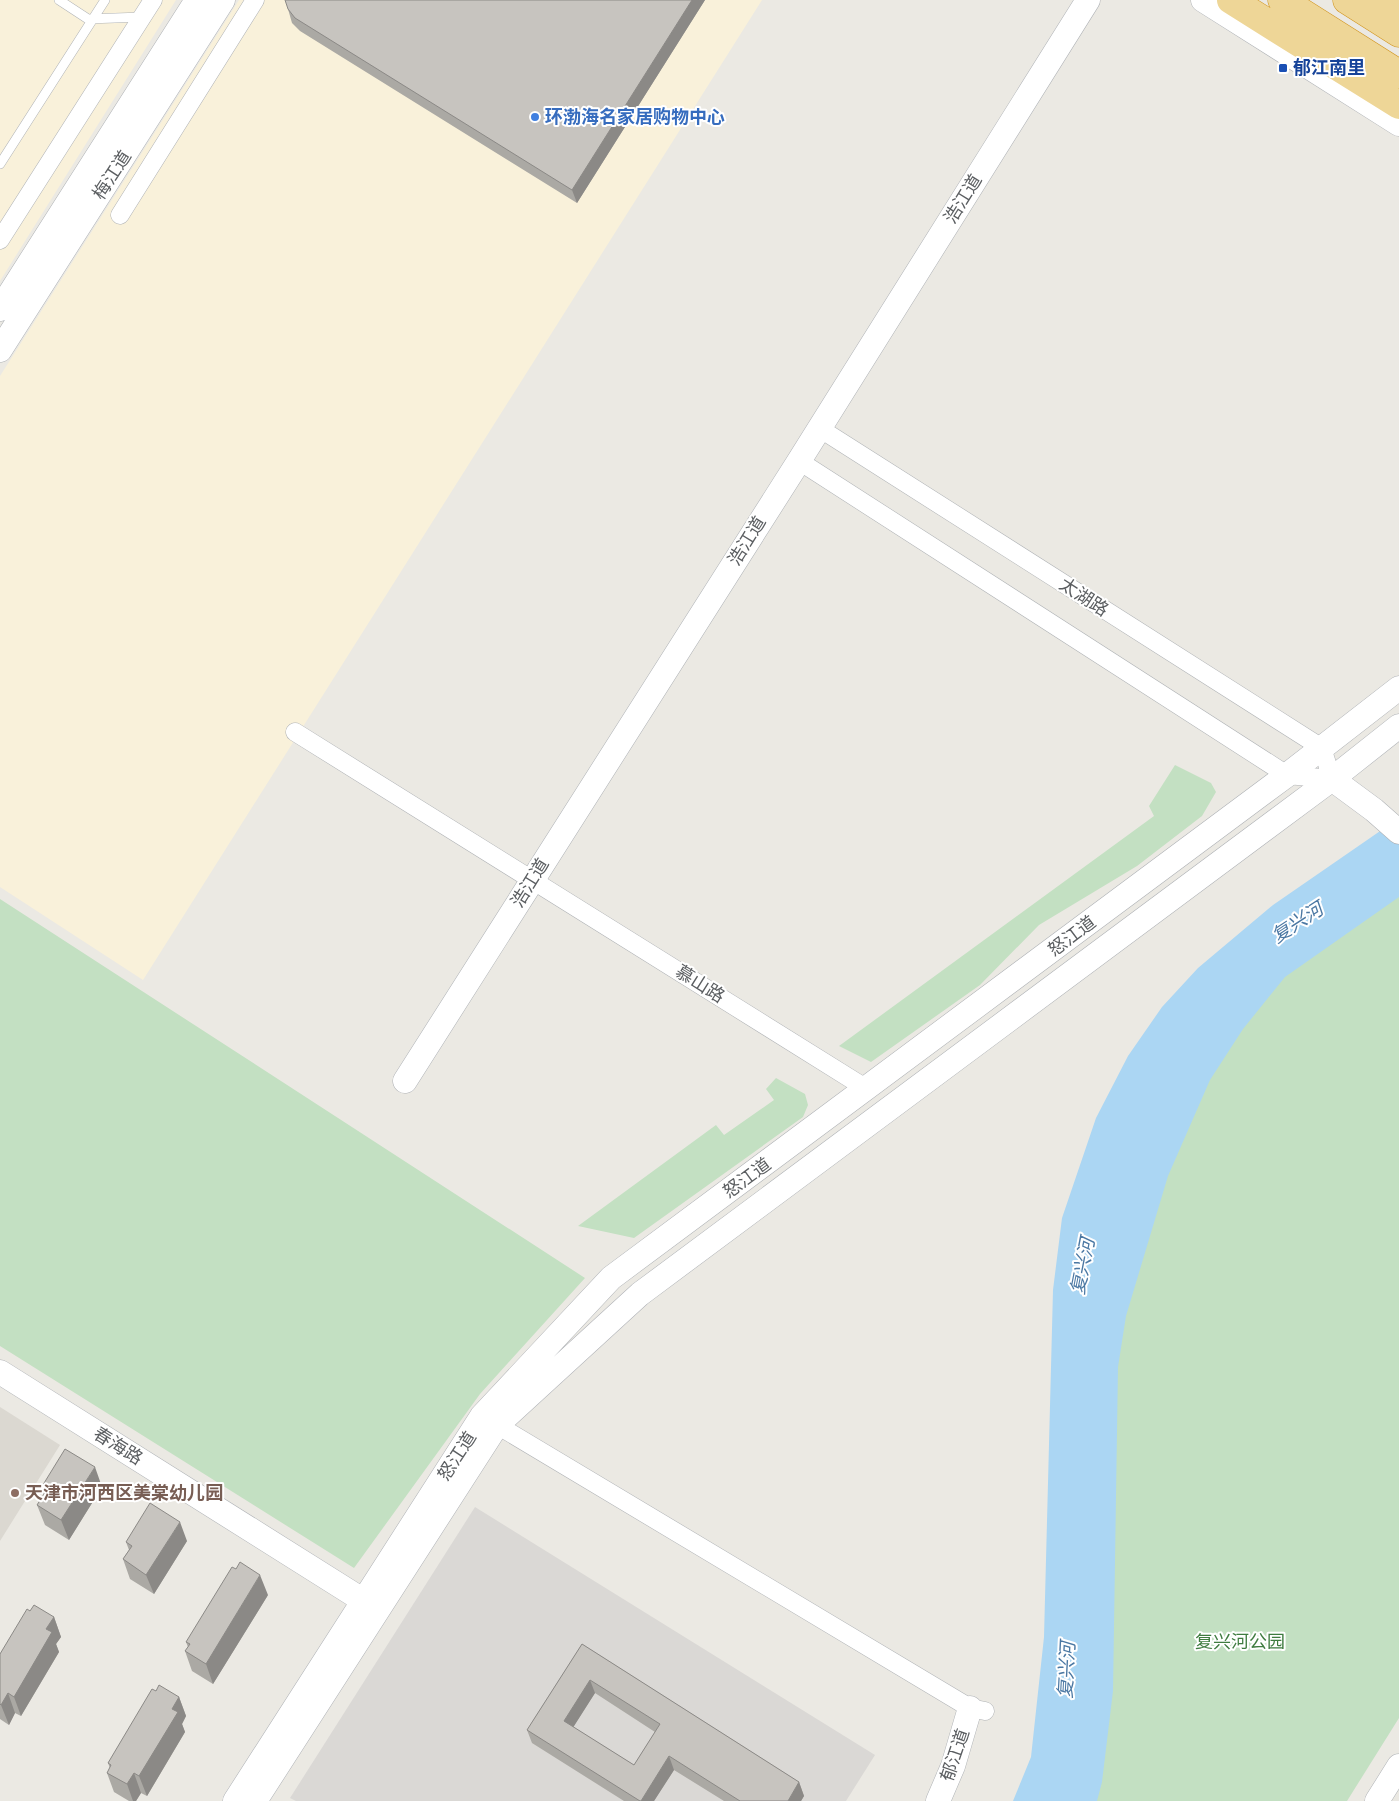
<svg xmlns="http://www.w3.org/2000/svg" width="1399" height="1801" viewBox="0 0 1399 1801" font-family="'DM Sans','Noto Sans SC',sans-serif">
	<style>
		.commercial { fill: #f9f1da }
		.industrial { fill: #dad8d5 }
		.education { fill: #dbd8d1 }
		.green { fill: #c3e0c2 }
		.water { fill: #abd6f3 }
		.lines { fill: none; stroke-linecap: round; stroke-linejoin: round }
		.lane-casing { stroke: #b0b3b6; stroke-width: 10 }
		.street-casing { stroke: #b0b3b6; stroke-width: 19 }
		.secondary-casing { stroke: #afb2b6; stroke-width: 25 }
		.highway-casing { stroke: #d1941d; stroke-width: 29 }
		.lane { stroke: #fff; stroke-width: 9 }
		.street { stroke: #fff; stroke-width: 18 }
		.secondary { stroke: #fff; stroke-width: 24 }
		.highway { stroke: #eed697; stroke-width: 28 }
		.wall { fill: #aba9a4; fill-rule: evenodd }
		.shaded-wall { fill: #8b8986 }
		.building { fill: #c7c4bf; stroke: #8b8986; fill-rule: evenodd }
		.transit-dot { fill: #1a4fb4; stroke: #fff; stroke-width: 2 }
		.shop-dot { fill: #3f7fe0; stroke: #fff; stroke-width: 2 }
		.education-dot { fill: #8d6e63; stroke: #fff; stroke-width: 2 }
		.labels { text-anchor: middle; stroke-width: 4; stroke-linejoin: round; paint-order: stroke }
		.transit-label { font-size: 18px; font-weight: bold; fill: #164399; stroke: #fff; text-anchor: start }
		.shop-label { font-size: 18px; font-weight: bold; fill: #366cbe; stroke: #fff; text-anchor: start }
		.street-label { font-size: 18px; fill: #5b5e61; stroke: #fff }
		.education-label { font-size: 18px; font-weight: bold; fill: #785e54; stroke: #fff; text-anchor: start }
		.park-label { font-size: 18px; fill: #3f7c40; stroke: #fff }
		.water-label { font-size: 19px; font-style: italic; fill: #4b78a3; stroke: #fff }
	</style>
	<rect width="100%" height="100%" fill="#ebe9e3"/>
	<path class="commercial" d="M 0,0 L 176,0 L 0,281 Z
		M 239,0 L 762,0 L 143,980 L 0,887 L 0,376 Z"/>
	<path class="industrial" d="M 475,1507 L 875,1755 L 846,1801 L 296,1801 L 290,1798 Z"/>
	<path class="education" d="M 0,1407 L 60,1445 L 0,1541 Z"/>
	<path class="green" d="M 1175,765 L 1211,783 L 1216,792 L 1202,816 L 1137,866 L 1039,925 L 980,985 L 871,1062 L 839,1046 L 1154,816 L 1149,806 Z
		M 1399,844 L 1399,1718 L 1347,1801 L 1058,1801 L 1099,1245 L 1226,1012 Z
		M 0,899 L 585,1278 L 480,1394 L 354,1568 L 0,1346 Z
		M 776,1078 L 805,1094 L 808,1105 L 803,1117 L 634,1238 L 578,1226 L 716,1125 L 724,1135 L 774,1100 L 766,1089 Z"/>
	<path class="water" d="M 1399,818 L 1399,897 L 1285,977 L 1243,1029 L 1210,1080 L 1168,1176 L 1126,1316 L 1118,1367 L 1113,1691 L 1102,1782 L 1097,1801 L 1013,1801 L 1031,1757 L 1044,1637 L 1053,1290 L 1062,1218 L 1096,1118 L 1128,1056 L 1162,1007 L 1198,968 L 1273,905 Z"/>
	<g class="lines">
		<defs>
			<path id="lane" d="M 59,0 L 88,19 L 142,17
				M 0,164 L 105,0"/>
			<path id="street" d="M 120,215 L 255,0
				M 0,240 L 153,0
				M 799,461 L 1287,775 L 1332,779 L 1322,748 L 819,428
				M 295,732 L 867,1089
				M 487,1419 L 970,1708 L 985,1711"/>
			<path id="secondary" d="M 1203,0 L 1399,124
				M 0,309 L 197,0
				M 0,350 L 223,0
				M 1332,779 L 1374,810 L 1399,832
				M 405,1081 L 799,461 L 1088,0
				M 0,1372 L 364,1601
				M 235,1801 L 482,1416 L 611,1278 L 1287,775 L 1399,688
				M 255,1801 L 497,1425 L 640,1294 L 1332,779 L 1399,726
				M 938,1801 L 953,1766 L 970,1708
				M 1377,1801 L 1399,1766"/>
			<path id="highway" d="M 1231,0 L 1399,105
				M 1282,0 L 1399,74
				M 1347,0 L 1399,33
				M 1383,0 L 1399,10"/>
		</defs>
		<use href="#lane" class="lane-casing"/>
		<use href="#street" class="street-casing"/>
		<use href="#secondary" class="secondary-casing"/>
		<use href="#highway" class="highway-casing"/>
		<use href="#lane" class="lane"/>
		<use href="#street" class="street"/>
		<use href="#secondary" class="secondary"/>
		<use href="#highway" class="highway"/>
	</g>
	<path class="wall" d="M 705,0 L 577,203 L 300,31 L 292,23 L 288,9 Z
		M 102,1487 L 69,1540 L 45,1525 L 37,1505 L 44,1496 L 41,1488 Z
		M 187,1541 L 154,1594 L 130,1579 L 123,1559 L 129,1550 L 126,1542 Z
		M 268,1595 L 213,1684 L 192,1671 L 185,1651 L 188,1647 L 186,1642 Z
		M 30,1611 L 54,1617 L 61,1637 L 56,1644 L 59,1652 L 21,1716 L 15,1713 L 9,1725 L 0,1719 L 0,1654 Z
		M 582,1644 L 799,1782 L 804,1796 L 801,1801 L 724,1801 L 674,1770 L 654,1801 L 624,1801 L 532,1743 L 527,1730 ZM 595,1693 L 655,1732 L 634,1765 L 573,1727 Z
		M 156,1691 L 179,1697 L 186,1716 L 182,1724 L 185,1732 L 147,1796 L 141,1793 L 136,1801 L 129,1801 L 114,1792 L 107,1773 L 110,1768 L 108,1763 Z"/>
	<path class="shaded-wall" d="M 692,0 L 705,0 L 577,203 L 572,190 Z
		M 95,1467 L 102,1487 L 69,1540 L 61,1520 Z
		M 180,1522 L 187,1541 L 154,1594 L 146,1575 Z
		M 260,1575 L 268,1595 L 213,1684 L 206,1664 Z
		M 54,1617 L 61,1637 L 56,1644 L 59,1652 L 21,1716 L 14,1697 L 46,1629 Z
		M 590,1680 L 595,1693 L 569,1734 L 564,1721 Z
		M 8,1693 L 15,1713 L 9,1725 L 1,1705 Z
		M 179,1697 L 186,1716 L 182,1724 L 185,1732 L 147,1796 L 139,1776 L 172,1709 Z
		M 669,1756 L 674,1770 L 654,1801 L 641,1801 Z
		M 134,1773 L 141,1793 L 136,1801 L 133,1801 L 127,1784 Z
		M 799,1782 L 804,1796 L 801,1801 L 788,1801 Z"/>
	<path class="building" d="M 285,0 L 692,0 L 572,190 L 295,18 L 288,9 Z
		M 65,1449 L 95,1467 L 61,1520 L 37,1505 L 46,1491 L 41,1488 Z
		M 150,1503 L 180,1522 L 146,1575 L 123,1559 L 132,1546 L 126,1542 Z
		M 240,1562 L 260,1575 L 206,1664 L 185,1651 L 190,1644 L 186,1642 L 232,1567 L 236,1569 Z
		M 34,1605 L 54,1617 L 46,1629 L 52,1632 L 14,1697 L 8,1693 L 1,1705 L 0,1704 L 0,1654 L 27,1609 L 30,1611 Z
		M 582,1644 L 799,1782 L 788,1801 L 740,1801 L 669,1756 L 641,1801 L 640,1801 L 527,1730 ZM 590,1680 L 660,1724 L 634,1765 L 564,1721 Z
		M 159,1685 L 179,1697 L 172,1709 L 178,1712 L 139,1776 L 134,1773 L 127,1784 L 107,1773 L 111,1765 L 108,1763 L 152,1689 L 156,1691 Z"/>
	<rect class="transit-dot" x="1278" y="63" width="10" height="10" rx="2.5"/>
	<circle class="shop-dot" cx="535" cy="117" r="5"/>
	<circle class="education-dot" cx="15" cy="1493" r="5"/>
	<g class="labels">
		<g class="transit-label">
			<text x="1293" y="74">郁江南里</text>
		</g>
		<g class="shop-label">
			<text x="545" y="123">环渤海名家居购物中心</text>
		</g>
		<g class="street-label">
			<text transform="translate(112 175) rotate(-57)" y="6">梅江道</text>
			<text transform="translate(963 199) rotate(-58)" y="6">浩江道</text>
			<text transform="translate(747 541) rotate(-58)" y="6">浩江道</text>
			<text transform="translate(1084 597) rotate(33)" y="6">太湖路</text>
			<text transform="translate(530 883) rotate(-58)" y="6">浩江道</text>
			<text transform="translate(1072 936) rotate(-37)" y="6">怒江道</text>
			<text transform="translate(700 984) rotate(32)" y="6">慕山路</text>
			<text transform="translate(747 1178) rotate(-36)" y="6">怒江道</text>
			<text transform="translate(118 1446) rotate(32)" y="6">春海路</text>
			<text transform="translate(457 1456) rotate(-57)" y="6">怒江道</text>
			<text transform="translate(955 1755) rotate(-71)" y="6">郁江道</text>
		</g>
		<g class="education-label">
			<text x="25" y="1499">天津市河西区美棠幼儿园</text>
		</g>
		<g class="park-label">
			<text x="1240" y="1648">复兴河公园</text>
		</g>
		<g class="water-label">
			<text transform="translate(1297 922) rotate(-33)" y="7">复兴河</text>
			<text transform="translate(1082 1266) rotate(-79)" y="7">复兴河</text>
			<text transform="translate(1066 1670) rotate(-87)" y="7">复兴河</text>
		</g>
	</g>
</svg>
